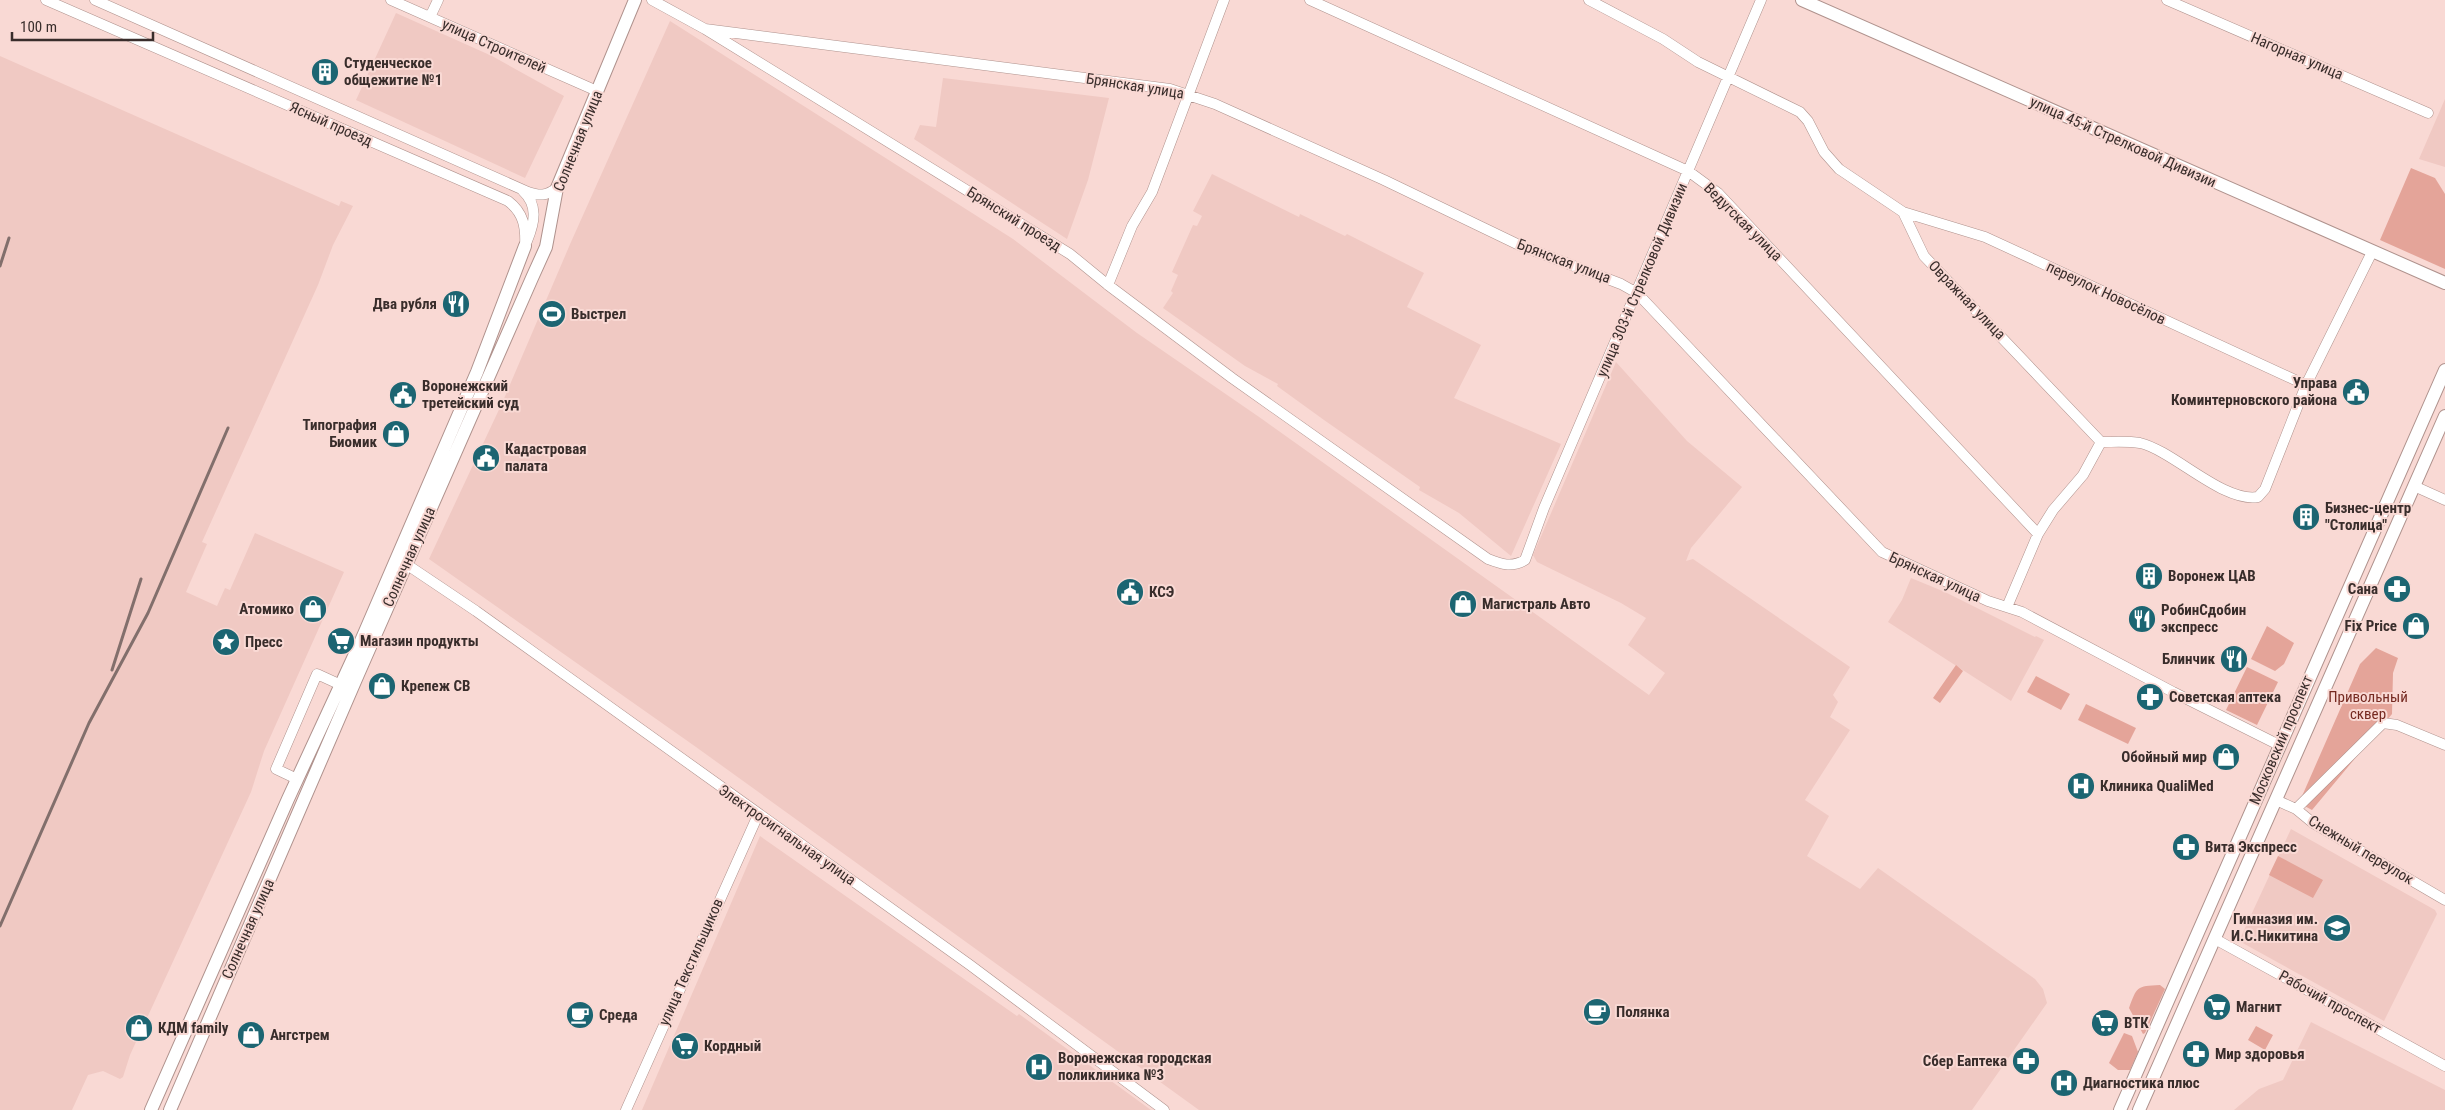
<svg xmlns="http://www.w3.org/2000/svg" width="2445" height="1110" viewBox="0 0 2445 1110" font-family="'Roboto Condensed',sans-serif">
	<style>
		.built { fill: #f0c9c3 }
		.green { fill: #e4a499 }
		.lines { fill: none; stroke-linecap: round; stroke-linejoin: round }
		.minor-casing { stroke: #af928d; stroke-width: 11 }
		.major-casing { stroke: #af928d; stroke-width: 14 }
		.minor { stroke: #fff; stroke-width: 10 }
		.major { stroke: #fff; stroke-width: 12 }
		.rail { stroke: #826f6c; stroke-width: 3 }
		.labels { text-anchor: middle; stroke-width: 4; stroke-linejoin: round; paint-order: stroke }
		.street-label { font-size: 15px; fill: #392d2b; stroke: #f9d9d4 }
		.poi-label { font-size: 15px; font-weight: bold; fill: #392d2b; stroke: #f9d9d4; text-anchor: start }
		.park-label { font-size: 15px; fill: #752920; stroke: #f9d9d4 }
	</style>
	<rect width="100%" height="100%" fill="#f9d9d4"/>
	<path class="built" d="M 396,13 L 492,56 L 564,96 L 525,178 L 356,100 Z
		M 670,21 L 1013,239 L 1137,333 L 1262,419 L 1649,695 L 1665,673 L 1628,645 L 1646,618 L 1621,603 L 1537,562 L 1533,555 L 1616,362 L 1687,441 L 1742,487 L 1691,548 L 1686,561 L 1693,559 L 1850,667 L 1833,695 L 1838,702 L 1830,717 L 1850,730 L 1805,800 L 1829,816 L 1807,856 L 1860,889 L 1878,868 L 2035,979 L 2043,989 L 2047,1003 L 1972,1110 L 1199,1110 L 696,747 L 429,559 L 503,401 L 571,242 Z
		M 0,56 L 339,206 L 341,201 L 353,206 L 333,245 L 318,285 L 202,542 L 207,544 L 186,592 L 217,606 L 225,588 L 230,590 L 255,533 L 344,572 L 264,751 L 251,792 L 130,1055 L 123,1077 L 120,1079 L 103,1071 L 88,1075 L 72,1110 L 0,1110 Z
		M 943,78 L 1109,98 L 1088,180 L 1067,239 L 914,139 L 920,125 L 936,127 Z
		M 2445,99 L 2445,167 L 2419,159 Z
		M 1212,174 L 1299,217 L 1300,214 L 1345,236 L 1347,234 L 1424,273 L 1407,307 L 1481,345 L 1454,398 L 1561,444 L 1511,556 L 1459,513 L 1419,490 L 1420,487 L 1324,420 L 1277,386 L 1278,384 L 1245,366 L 1163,308 L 1173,293 L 1171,291 L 1178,275 L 1172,272 L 1193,225 L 1197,226 L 1202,216 L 1193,211 Z
		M 1911,578 L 1945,592 L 2035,637 L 2036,636 L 2044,640 L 2011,701 L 1888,622 L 1902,600 Z
		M 2291,829 L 2435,910 L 2437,914 L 2384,1021 L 2239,941 Z
		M 760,836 L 1017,1016 L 1019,1014 L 1151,1110 L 642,1110 Z
		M 2311,1022 L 2445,1090 L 2445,1110 L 2234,1110 L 2259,1089 L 2283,1080 Z"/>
	<path class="green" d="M 2411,168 L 2435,178 L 2445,194 L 2445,269 L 2380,240 Z
		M 2267,626 L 2294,643 L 2284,664 L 2275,671 L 2251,659 Z
		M 2376,648 L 2398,658 L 2393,673 L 2392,714 L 2312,810 L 2299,803 L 2360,664 Z
		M 1956,665 L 1963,671 L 1940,703 L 1933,698 Z
		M 2247,667 L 2278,682 L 2257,725 L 2226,710 Z
		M 2036,676 L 2070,694 L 2061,710 L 2027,692 Z
		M 2086,704 L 2136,728 L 2128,744 L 2078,720 Z
		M 2278,856 L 2323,880 L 2313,898 L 2269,875 Z
		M 2160,985 L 2165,989 L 2145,1033 L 2143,1034 L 2129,1008 C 2137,987 2136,986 2160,985 Z
		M 2256,1026 L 2273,1035 L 2265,1050 L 2248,1040 Z
		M 2124,1033 L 2132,1036 L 2138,1052 L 2130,1070 L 2118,1070 L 2109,1063 Z"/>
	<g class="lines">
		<defs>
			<path id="minor" d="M 46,0 L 508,201 C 524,213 526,228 525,246
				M 95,0 L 528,192 C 540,196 546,196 557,188
				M 391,0 L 597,91
				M 652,0 L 705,29 L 1070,254 L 1108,285 L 1232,378 L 1488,559 C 1501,564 1511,568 1525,560 L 1544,508 L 1761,0
				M 1310,0 L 1688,171 L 1718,193 L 2038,534
				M 1589,0 L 1663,39 L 1698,62 L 1800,112 L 1808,121 L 1824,152 L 1839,169 L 1903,212 L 1924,256 L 2101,442
				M 2167,0 L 2428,113
				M 430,17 L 438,0
				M 705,29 L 1170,89 L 1215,104 L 1384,180 L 1519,245 L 1621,284 L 1637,293 L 1882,552 L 1988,601 L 2022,612 L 2173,692 L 2279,745
				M 523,191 C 538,205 535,222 527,241
				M 1903,212 L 1985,237 L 2306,385
				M 1108,285 L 1132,226 L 1152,192 L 1224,0
				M 2414,486 L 2445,500
				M 406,564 L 476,611 L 970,965 L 1164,1110
				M 2007,607 L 2038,534 L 2053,510 L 2083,475 L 2101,442 C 2114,442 2128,441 2140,443 C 2174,451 2223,503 2258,497 L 2265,489 L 2306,385 L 2372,252
				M 297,779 L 276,769 L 317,674 L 341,685
				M 2276,800 L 2296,809 L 2313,823 L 2445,900
				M 2296,809 L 2383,723 L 2397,725 L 2445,745
				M 2215,939 L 2445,1066
				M 626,1110 L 758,815"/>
			<path id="major" d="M 1802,0 L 2445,283
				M 151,1110 L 288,799 L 361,641 L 477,372 L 525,246
				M 170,1110 L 356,679 L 532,278 L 546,247 L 557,188 L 635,0
				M 2120,1110 L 2445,370
				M 2139,1110 L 2445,416"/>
		</defs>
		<use href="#minor" class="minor-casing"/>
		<use href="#major" class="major-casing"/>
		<use href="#minor" class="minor"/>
		<use href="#major" class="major"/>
		<path class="rail" d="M 0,266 L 9,238
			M 112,670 L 141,579
			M 0,926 L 89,723 L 148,613 L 228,428"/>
	</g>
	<defs>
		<symbol id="building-disc" viewBox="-11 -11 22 22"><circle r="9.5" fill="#1c6572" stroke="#f9d9d4"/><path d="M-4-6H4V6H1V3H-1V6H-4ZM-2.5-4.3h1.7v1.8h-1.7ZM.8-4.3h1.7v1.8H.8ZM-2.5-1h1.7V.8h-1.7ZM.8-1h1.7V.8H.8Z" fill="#fff"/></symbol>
		<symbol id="restaurant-disc" viewBox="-11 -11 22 22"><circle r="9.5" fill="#1c6572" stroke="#f9d9d4"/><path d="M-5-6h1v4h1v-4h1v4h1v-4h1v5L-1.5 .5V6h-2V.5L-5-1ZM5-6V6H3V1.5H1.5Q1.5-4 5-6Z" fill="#fff"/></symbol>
		<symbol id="stadium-disc" viewBox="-11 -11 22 22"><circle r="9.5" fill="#1c6572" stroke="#f9d9d4"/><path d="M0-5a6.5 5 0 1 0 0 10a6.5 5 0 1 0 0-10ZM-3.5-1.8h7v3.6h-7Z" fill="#fff"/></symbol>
		<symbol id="civic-disc" viewBox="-11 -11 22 22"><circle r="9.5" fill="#1c6572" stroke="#f9d9d4"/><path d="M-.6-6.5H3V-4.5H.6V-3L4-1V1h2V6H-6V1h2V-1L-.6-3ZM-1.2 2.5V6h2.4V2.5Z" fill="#fff"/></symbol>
		<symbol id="shop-disc" viewBox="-11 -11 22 22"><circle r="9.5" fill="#1c6572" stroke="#f9d9d4"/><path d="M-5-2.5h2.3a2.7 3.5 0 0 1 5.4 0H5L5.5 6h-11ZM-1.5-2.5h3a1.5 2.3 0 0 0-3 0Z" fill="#fff"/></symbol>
		<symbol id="pharmacy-disc" viewBox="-11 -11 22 22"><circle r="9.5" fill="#1c6572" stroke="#f9d9d4"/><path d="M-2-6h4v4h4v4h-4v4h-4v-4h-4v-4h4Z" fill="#fff"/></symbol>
		<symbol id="supermarket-disc" viewBox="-11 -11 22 22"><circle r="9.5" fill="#1c6572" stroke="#f9d9d4"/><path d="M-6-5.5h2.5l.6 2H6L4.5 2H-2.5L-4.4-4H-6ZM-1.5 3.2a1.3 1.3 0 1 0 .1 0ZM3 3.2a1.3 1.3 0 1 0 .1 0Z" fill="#fff"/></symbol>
		<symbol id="sight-disc" viewBox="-11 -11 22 22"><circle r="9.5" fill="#1c6572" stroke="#f9d9d4"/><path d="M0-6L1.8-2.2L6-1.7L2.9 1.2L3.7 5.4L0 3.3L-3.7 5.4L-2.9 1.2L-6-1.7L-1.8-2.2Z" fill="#fff"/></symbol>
		<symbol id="hospital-disc" viewBox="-11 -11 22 22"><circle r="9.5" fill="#1c6572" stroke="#f9d9d4"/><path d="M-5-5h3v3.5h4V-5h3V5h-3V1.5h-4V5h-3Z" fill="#fff"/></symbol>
		<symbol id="school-disc" viewBox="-11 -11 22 22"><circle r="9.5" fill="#1c6572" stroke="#f9d9d4"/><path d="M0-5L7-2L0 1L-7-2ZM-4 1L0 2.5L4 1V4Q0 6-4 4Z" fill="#fff"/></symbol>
		<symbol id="cafe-disc" viewBox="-11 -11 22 22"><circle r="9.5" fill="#1c6572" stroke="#f9d9d4"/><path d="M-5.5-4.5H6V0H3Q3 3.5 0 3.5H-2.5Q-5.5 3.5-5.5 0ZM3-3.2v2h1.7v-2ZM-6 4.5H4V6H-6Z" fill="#fff"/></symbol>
	</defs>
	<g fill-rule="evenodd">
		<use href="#building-disc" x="309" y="56" width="32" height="32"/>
		<use href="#restaurant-disc" x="440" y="288" width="32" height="32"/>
		<use href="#stadium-disc" x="536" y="298" width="32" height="32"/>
		<use href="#civic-disc" x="2340" y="376" width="32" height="32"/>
		<use href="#civic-disc" x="387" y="379" width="32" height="32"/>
		<use href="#shop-disc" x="380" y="418" width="32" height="32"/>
		<use href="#civic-disc" x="470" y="442" width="32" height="32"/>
		<use href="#building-disc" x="2290" y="501" width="32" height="32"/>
		<use href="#building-disc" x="2133" y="560" width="32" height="32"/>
		<use href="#pharmacy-disc" x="2381" y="573" width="32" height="32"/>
		<use href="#civic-disc" x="1114" y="576" width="32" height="32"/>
		<use href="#shop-disc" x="1447" y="588" width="32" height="32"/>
		<use href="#shop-disc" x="297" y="593" width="32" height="32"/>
		<use href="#restaurant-disc" x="2126" y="603" width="32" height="32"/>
		<use href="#shop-disc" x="2400" y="610" width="32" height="32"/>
		<use href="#supermarket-disc" x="325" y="625" width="32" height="32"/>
		<use href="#sight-disc" x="210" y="626" width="32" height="32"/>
		<use href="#restaurant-disc" x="2218" y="643" width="32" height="32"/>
		<use href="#shop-disc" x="366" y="670" width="32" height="32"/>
		<use href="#pharmacy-disc" x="2134" y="681" width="32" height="32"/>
		<use href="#shop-disc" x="2210" y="741" width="32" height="32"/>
		<use href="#hospital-disc" x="2065" y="770" width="32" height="32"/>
		<use href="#pharmacy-disc" x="2170" y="831" width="32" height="32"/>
		<use href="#school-disc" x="2321" y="912" width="32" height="32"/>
		<use href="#supermarket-disc" x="2201" y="991" width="32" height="32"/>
		<use href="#cafe-disc" x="1581" y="996" width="32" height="32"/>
		<use href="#cafe-disc" x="564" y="999" width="32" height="32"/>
		<use href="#supermarket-disc" x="2089" y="1007" width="32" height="32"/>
		<use href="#shop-disc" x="123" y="1012" width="32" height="32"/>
		<use href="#shop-disc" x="235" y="1019" width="32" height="32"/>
		<use href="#supermarket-disc" x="669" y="1030" width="32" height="32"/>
		<use href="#pharmacy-disc" x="2180" y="1038" width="32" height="32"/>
		<use href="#pharmacy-disc" x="2010" y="1045" width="32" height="32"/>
		<use href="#hospital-disc" x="1023" y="1051" width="32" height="32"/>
		<use href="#hospital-disc" x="2048" y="1067" width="32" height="32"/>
	</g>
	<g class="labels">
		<g class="street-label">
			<text transform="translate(494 46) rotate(24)" y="5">улица Строителей</text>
			<text transform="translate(2297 56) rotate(23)" y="5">Нагорная улица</text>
			<text transform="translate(1135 86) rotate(9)" y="5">Брянская улица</text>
			<text transform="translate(331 124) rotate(24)" y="5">Ясный проезд</text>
			<text transform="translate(578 141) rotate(-68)" y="5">Солнечная улица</text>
			<text transform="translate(2123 142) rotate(24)" y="5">улица 45-й Стрелковой Дивизии</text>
			<text transform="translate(1014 219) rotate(32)" y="5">Брянский проезд</text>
			<text transform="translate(1743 222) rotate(45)" y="5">Ведугская улица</text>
			<text transform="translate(1564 261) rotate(21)" y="5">Брянская улица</text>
			<text transform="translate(1642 280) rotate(-67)" y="5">улица 303-й Стрелковой Дивизии</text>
			<text transform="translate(2106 293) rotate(25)" y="5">переулок Новосёлов</text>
			<text transform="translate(1967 300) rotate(46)" y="5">Овражная улица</text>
			<text transform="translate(409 557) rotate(-66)" y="5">Солнечная улица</text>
			<text transform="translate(1935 577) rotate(25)" y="5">Брянская улица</text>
			<text transform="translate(2281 740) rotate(-67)" y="5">Московский проспект</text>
			<text transform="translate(787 835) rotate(35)" y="5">Электросигнальная улица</text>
			<text transform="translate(2361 850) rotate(31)" y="5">Снежный переулок</text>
			<text transform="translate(248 929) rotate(-66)" y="5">Солнечная улица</text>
			<text transform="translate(691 962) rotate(-66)" y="5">улица Текстильщиков</text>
			<text transform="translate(2330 1002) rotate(29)" y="5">Рабочий проспект</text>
		</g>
		<g class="poi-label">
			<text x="344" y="68">Студенческое<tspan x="344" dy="17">общежитие №1</tspan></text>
			<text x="437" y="309" text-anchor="end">Два рубля</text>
			<text x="571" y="319">Выстрел</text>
			<text x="2337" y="388" text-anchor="end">Управа<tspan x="2337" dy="17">Коминтерновского района</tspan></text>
			<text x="422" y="391">Воронежский<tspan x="422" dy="17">третейский суд</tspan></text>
			<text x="377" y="430" text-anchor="end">Типография<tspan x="377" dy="17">Биомик</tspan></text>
			<text x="505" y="454">Кадастровая<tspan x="505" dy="17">палата</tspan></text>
			<text x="2325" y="513">Бизнес-центр<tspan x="2325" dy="17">"Столица"</tspan></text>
			<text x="2168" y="581">Воронеж ЦАВ</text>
			<text x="2378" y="594" text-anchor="end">Сана</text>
			<text x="1149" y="597">КСЭ</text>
			<text x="1482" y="609">Магистраль Авто</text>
			<text x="294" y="614" text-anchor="end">Атомико</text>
			<text x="2161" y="615">РобинСдобин<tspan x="2161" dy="17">экспресс</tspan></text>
			<text x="2397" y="631" text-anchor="end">Fix Price</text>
			<text x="360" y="646">Магазин продукты</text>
			<text x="245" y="647">Пресс</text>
			<text x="2215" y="664" text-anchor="end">Блинчик</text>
			<text x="401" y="691">Крепеж СВ</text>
			<text x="2169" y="702">Советская аптека</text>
			<text x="2207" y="762" text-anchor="end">Обойный мир</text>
			<text x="2100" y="791">Клиника QualiMed</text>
			<text x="2205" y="852">Вита Экспресс</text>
			<text x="2318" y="924" text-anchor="end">Гимназия им.<tspan x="2318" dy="17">И.С.Никитина</tspan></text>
			<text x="2236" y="1012">Магнит</text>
			<text x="1616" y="1017">Полянка</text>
			<text x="599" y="1020">Среда</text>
			<text x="2124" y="1028">ВТК</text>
			<text x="158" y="1033">КДМ family</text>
			<text x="270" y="1040">Ангстрем</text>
			<text x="704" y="1051">Кордный</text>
			<text x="2215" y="1059">Мир здоровья</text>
			<text x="1058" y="1063">Воронежская городская<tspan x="1058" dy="17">поликлиника №3</tspan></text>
			<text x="2007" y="1066" text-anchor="end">Сбер Еаптека</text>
			<text x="2083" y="1088">Диагностика плюс</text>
		</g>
		<g class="park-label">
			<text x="2368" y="702">Привольный<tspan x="2368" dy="17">сквер</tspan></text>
		</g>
	</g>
	<path d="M12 32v8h141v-8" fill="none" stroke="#392d2b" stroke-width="2.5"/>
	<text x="20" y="32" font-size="15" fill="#392d2b" stroke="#f9d9d4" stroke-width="4" paint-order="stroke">100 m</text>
</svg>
